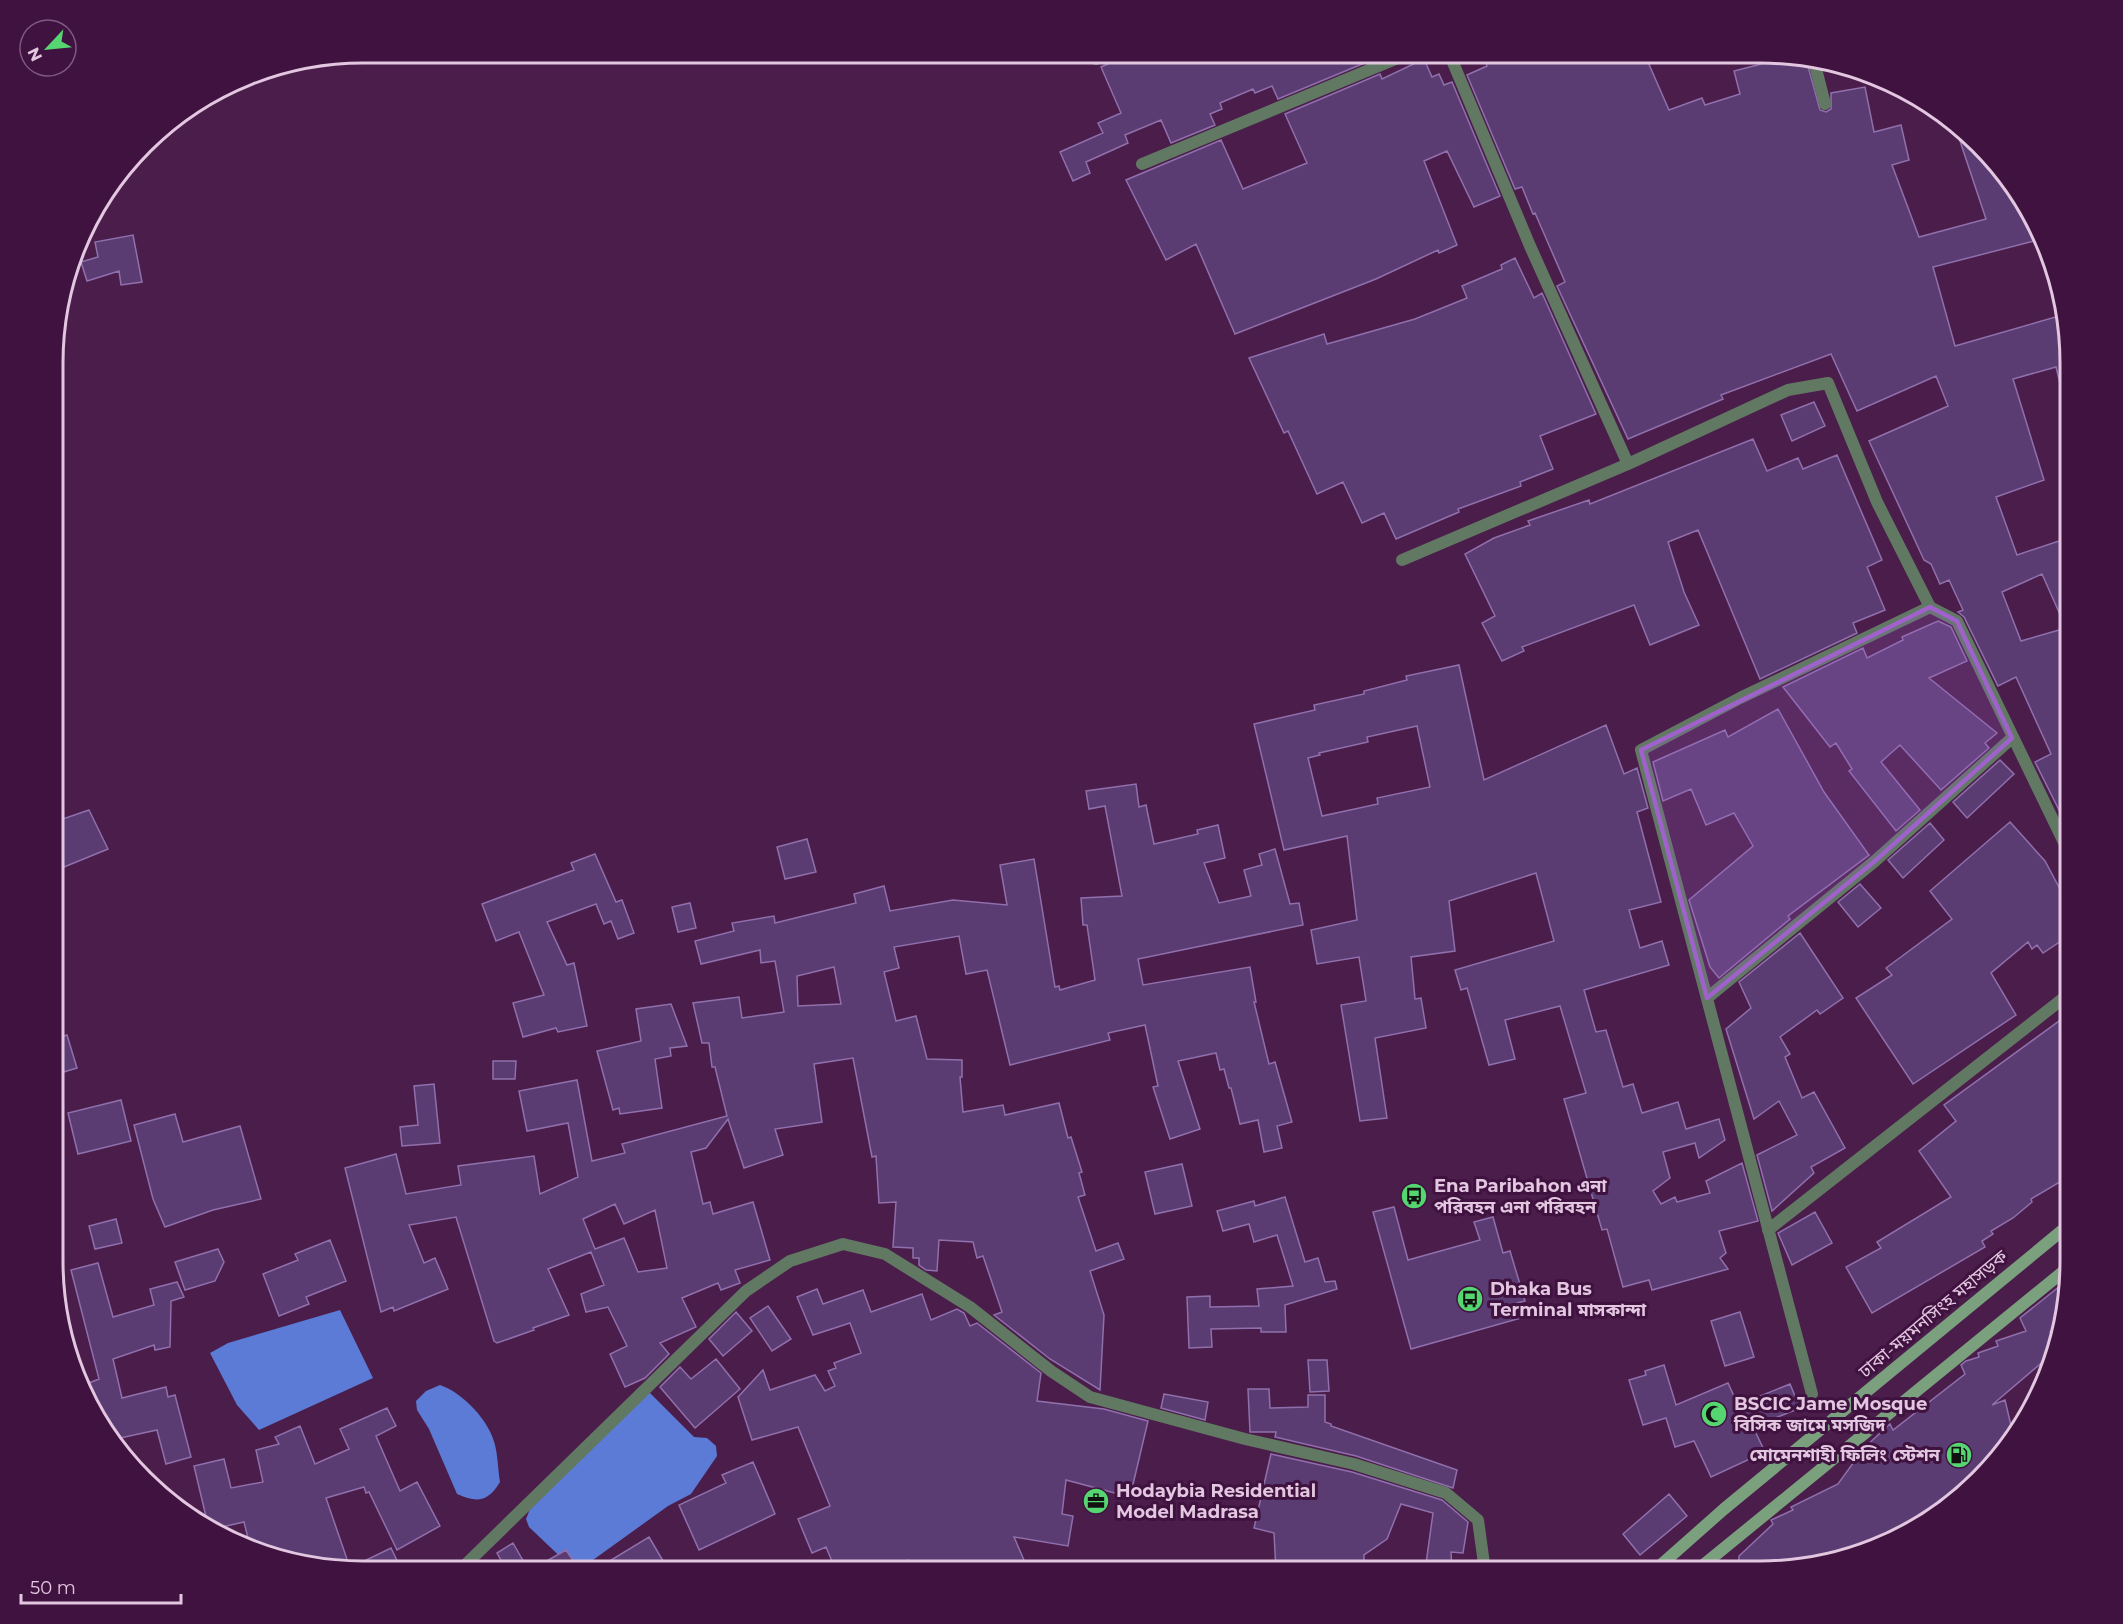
<svg xmlns="http://www.w3.org/2000/svg" width="2123" height="1624" viewBox="0 0 2123 1624" font-family="Montserrat,'Noto Sans Bengali',sans-serif">
	<style>
		.water { fill: #5c7bd6 }
		.building { fill: #5a3c73; stroke: #9070ac; stroke-width: 1.5; fill-rule: evenodd }
		.lines { fill: none; stroke-linecap: round; stroke-linejoin: round }
		.minor { stroke: #617863; stroke-width: 12 }
		.secondary { stroke: #7aa07e; stroke-width: 12 }
		.marked { fill: #9f62cb; fill-opacity: 0.2; stroke: #9f62cb; stroke-width: 4.5; stroke-linejoin: round }
		.labels { text-anchor: middle; stroke-width: 6; stroke-linejoin: round; paint-order: stroke }
		.poi-label { font-size: 18px; font-weight: bold; fill: #e3c7e1; stroke: #3f123f; text-anchor: start }
		.street-label { font-size: 18px; fill: #e3c7e1; stroke: #3f123f }
		.rim { fill: none; stroke: #e3c7e1; stroke-width: 3 }
	</style>
	<rect width="100%" height="100%" fill="#4a1d4a"/>
	<path class="water" d="M 340,1310 L 373,1378 L 259,1430 L 237,1405 L 210,1353 L 228,1343 Z
		M 440,1385 C 463,1393 489,1420 495,1445 C 498,1457 498,1470 500,1482 C 488,1502 477,1503 457,1494 L 429,1429 L 417,1410 L 416,1401 L 426,1391 Z
		M 648,1391 L 694,1437 L 707,1438 L 716,1446 L 717,1456 L 691,1494 L 668,1506 L 586,1565 L 570,1566 L 529,1527 L 526,1519 L 530,1509 Z"/>
	<path class="building" d="M 1133,53 L 1364,53 L 1367,62 L 1278,99 L 1272,86 L 1255,93 L 1253,89 L 1220,103 L 1222,109 L 1210,114 L 1215,125 L 1171,143 L 1161,120 L 1125,135 L 1128,143 L 1086,162 L 1090,173 L 1073,181 L 1060,152 L 1103,133 L 1098,123 L 1121,113 L 1101,67 Z
		M 1482,53 L 1644,53 L 1669,110 L 1702,98 L 1705,105 L 1740,94 L 1734,71 L 1777,60 L 1778,63 L 1806,59 L 1820,110 L 1826,112 L 1831,109 L 1831,93 L 1865,87 L 1874,132 L 1901,125 L 1909,160 L 1892,165 L 1919,237 L 1986,219 L 1954,123 L 1965,129 L 2039,226 L 2042,239 L 1933,267 L 1955,346 L 2066,314 L 2070,362 L 2070,399 L 2064,400 L 2056,367 L 2013,379 L 2044,480 L 1996,497 L 2017,555 L 2065,539 L 2070,556 L 2070,832 L 2035,762 L 2051,754 L 2016,677 L 1998,686 L 1964,617 L 1958,612 L 1963,610 L 1949,580 L 1940,584 L 1931,564 L 1924,560 L 1869,441 L 1948,406 L 1936,376 L 1857,411 L 1831,354 L 1721,395 L 1723,399 L 1628,439 L 1557,286 L 1565,282 L 1535,213 L 1533,214 L 1522,187 L 1515,189 L 1467,75 L 1487,66 ZM 2042,574 L 2066,628 L 2021,641 L 2002,592 Z
		M 1424,59 L 1432,77 L 1439,74 L 1444,85 L 1452,82 L 1500,196 L 1474,207 L 1447,151 L 1424,161 L 1457,245 L 1439,253 L 1438,250 L 1376,279 L 1235,334 L 1196,244 L 1166,260 L 1126,180 L 1221,140 L 1243,189 L 1307,163 L 1285,114 L 1380,74 L 1382,79 Z
		M 133,235 L 142,282 L 121,285 L 119,271 L 87,281 L 81,262 L 98,257 L 95,242 Z
		M 1515,258 L 1534,298 L 1542,293 L 1596,414 L 1540,436 L 1553,469 L 1520,482 L 1521,486 L 1458,509 L 1459,512 L 1396,539 L 1384,513 L 1362,523 L 1343,482 L 1317,494 L 1288,431 L 1284,433 L 1249,358 L 1324,334 L 1327,344 L 1415,319 L 1467,298 L 1462,286 L 1502,269 L 1501,265 Z
		M 1814,402 L 1825,426 L 1792,441 L 1781,415 Z
		M 1753,439 L 1767,471 L 1798,458 L 1803,469 L 1837,455 L 1882,560 L 1867,567 L 1885,610 L 1853,623 L 1857,633 L 1760,679 L 1698,530 L 1668,542 L 1684,592 L 1699,625 L 1650,645 L 1634,605 L 1522,647 L 1524,651 L 1502,661 L 1482,623 L 1495,616 L 1465,554 L 1494,538 L 1530,525 L 1528,521 L 1589,500 L 1590,504 Z
		M 1938,621 L 1951,627 L 1967,661 L 1929,678 L 1997,733 L 1985,743 L 1989,748 L 1941,790 L 1900,745 L 1881,762 L 1920,810 L 1896,831 L 1849,771 L 1852,769 L 1836,743 L 1830,747 L 1783,687 L 1863,648 L 1867,658 L 1903,640 L 1902,637 Z
		M 1459,665 L 1484,780 L 1606,725 L 1624,774 L 1637,768 L 1648,808 L 1637,812 L 1661,902 L 1629,910 L 1640,948 L 1662,941 L 1669,965 L 1584,990 L 1596,1032 L 1606,1030 L 1623,1087 L 1633,1084 L 1642,1113 L 1678,1102 L 1686,1129 L 1719,1119 L 1725,1140 L 1699,1158 L 1695,1143 L 1663,1152 L 1670,1178 L 1653,1191 L 1661,1204 L 1675,1197 L 1677,1202 L 1710,1193 L 1706,1181 L 1742,1163 L 1758,1221 L 1719,1231 L 1726,1253 L 1720,1258 L 1728,1269 L 1652,1290 L 1649,1280 L 1623,1287 L 1607,1229 L 1602,1230 L 1564,1099 L 1586,1093 L 1560,1006 L 1505,1020 L 1515,1059 L 1489,1065 L 1467,988 L 1461,990 L 1455,970 L 1554,941 L 1536,873 L 1449,901 L 1455,951 L 1411,957 L 1415,999 L 1421,998 L 1426,1028 L 1375,1038 L 1387,1118 L 1360,1121 L 1341,1005 L 1366,1001 L 1359,957 L 1317,964 L 1311,930 L 1357,920 L 1347,836 L 1284,850 L 1254,724 L 1315,710 L 1314,705 L 1364,694 L 1364,691 L 1407,680 L 1406,676 ZM 1417,726 L 1430,787 L 1377,798 L 1378,804 L 1322,816 L 1308,758 L 1320,755 L 1319,753 L 1368,742 L 1367,737 Z
		M 1778,709 L 1824,792 L 1869,855 L 1788,916 L 1790,919 L 1719,978 L 1710,967 L 1689,900 L 1753,846 L 1734,813 L 1706,825 L 1691,789 L 1663,801 L 1653,762 L 1725,730 L 1728,737 Z
		M 2000,760 L 2014,774 L 1967,818 L 1953,802 Z
		M 1136,784 L 1139,807 L 1146,805 L 1154,844 L 1198,834 L 1197,830 L 1218,825 L 1225,858 L 1204,863 L 1219,903 L 1251,896 L 1244,870 L 1262,865 L 1259,854 L 1275,849 L 1290,904 L 1299,903 L 1303,925 L 1138,959 L 1143,985 L 1250,967 L 1256,1002 L 1254,1002 L 1269,1064 L 1275,1062 L 1292,1122 L 1277,1126 L 1282,1148 L 1264,1152 L 1258,1120 L 1240,1124 L 1231,1088 L 1229,1088 L 1224,1069 L 1220,1070 L 1216,1053 L 1178,1061 L 1200,1129 L 1170,1139 L 1153,1087 L 1158,1086 L 1145,1025 L 1108,1033 L 1110,1040 L 1010,1065 L 987,970 L 966,974 L 959,936 L 894,947 L 899,968 L 884,972 L 896,1021 L 916,1016 L 927,1059 L 962,1060 L 962,1077 L 960,1077 L 963,1112 L 1003,1105 L 1005,1115 L 1059,1103 L 1068,1138 L 1071,1137 L 1082,1172 L 1079,1173 L 1085,1195 L 1078,1197 L 1096,1251 L 1118,1243 L 1124,1259 L 1090,1271 L 1104,1315 L 1100,1390 L 1050,1359 L 994,1315 L 1002,1312 L 983,1256 L 977,1258 L 973,1242 L 939,1240 L 937,1271 L 926,1270 L 919,1265 L 919,1258 L 913,1258 L 913,1248 L 893,1247 L 896,1202 L 879,1203 L 876,1156 L 872,1157 L 853,1058 L 814,1064 L 822,1122 L 775,1129 L 783,1155 L 744,1168 L 728,1119 L 706,1148 L 691,1152 L 703,1204 L 710,1202 L 713,1214 L 753,1202 L 770,1260 L 735,1270 L 740,1283 L 721,1290 L 718,1283 L 682,1298 L 696,1327 L 660,1343 L 669,1354 L 645,1378 L 625,1387 L 610,1354 L 627,1346 L 608,1307 L 586,1312 L 581,1294 L 604,1285 L 591,1252 L 548,1269 L 569,1315 L 533,1328 L 534,1330 L 497,1343 L 494,1341 L 456,1217 L 409,1225 L 424,1263 L 435,1258 L 448,1289 L 394,1311 L 393,1307 L 381,1312 L 345,1168 L 396,1154 L 406,1194 L 461,1185 L 458,1166 L 534,1156 L 540,1194 L 578,1177 L 568,1123 L 527,1131 L 519,1091 L 577,1080 L 592,1161 L 625,1153 L 622,1144 L 727,1116 L 715,1067 L 712,1067 L 709,1043 L 702,1043 L 693,1003 L 739,997 L 742,1018 L 784,1012 L 775,961 L 761,963 L 760,950 L 701,964 L 695,941 L 734,931 L 732,923 L 774,916 L 775,923 L 856,903 L 854,894 L 884,886 L 890,911 L 953,900 L 1007,905 L 1000,865 L 1034,859 L 1055,987 L 1059,986 L 1060,990 L 1095,980 L 1087,925 L 1083,925 L 1081,898 L 1122,896 L 1105,806 L 1089,809 L 1086,791 ZM 834,967 L 841,1004 L 798,1006 L 797,976 ZM 615,1204 L 624,1224 L 655,1210 L 667,1268 L 638,1272 L 624,1238 L 595,1249 L 583,1219 Z
		M 89,810 L 108,849 L 64,867 L 54,844 L 54,822 Z
		M 2010,822 L 2045,861 L 2060,889 L 2070,883 L 2070,935 L 2043,953 L 2037,945 L 2032,949 L 2028,942 L 1991,973 L 2016,1015 L 1913,1084 L 1856,998 L 1892,975 L 1886,968 L 1952,919 L 1930,891 Z
		M 1930,823 L 1944,840 L 1903,878 L 1888,860 Z
		M 807,839 L 816,872 L 785,879 L 777,847 Z
		M 595,854 L 616,902 L 622,900 L 634,933 L 618,939 L 611,921 L 604,924 L 596,904 L 547,922 L 567,965 L 574,963 L 587,1026 L 558,1032 L 556,1028 L 523,1037 L 513,1003 L 544,995 L 519,932 L 496,941 L 482,904 L 574,870 L 571,863 Z
		M 1860,884 L 1881,908 L 1858,927 L 1838,902 Z
		M 690,903 L 696,928 L 678,932 L 672,907 Z
		M 1800,933 L 1843,998 L 1820,1014 L 1817,1010 L 1780,1037 L 1790,1054 L 1785,1057 L 1802,1098 L 1814,1092 L 1845,1148 L 1811,1167 L 1814,1173 L 1772,1211 L 1757,1155 L 1797,1135 L 1779,1101 L 1754,1119 L 1726,1029 L 1751,1008 L 1739,982 Z
		M 671,1004 L 687,1046 L 670,1048 L 671,1056 L 655,1059 L 662,1108 L 620,1114 L 619,1108 L 613,1110 L 597,1051 L 641,1041 L 636,1009 Z
		M 2070,1013 L 2070,1176 L 2031,1199 L 2032,1202 L 2013,1218 L 1991,1231 L 1993,1234 L 1982,1241 L 1985,1247 L 1872,1313 L 1846,1267 L 1881,1248 L 1877,1242 L 1951,1197 L 1919,1151 L 1956,1121 L 1944,1105 Z
		M 67,1035 L 77,1068 L 54,1075 L 54,1039 Z
		M 493,1061 L 516,1061 L 515,1079 L 493,1079 Z
		M 434,1084 L 440,1143 L 402,1146 L 400,1127 L 418,1125 L 414,1086 Z
		M 121,1100 L 131,1141 L 78,1154 L 68,1113 Z
		M 175,1114 L 183,1142 L 240,1126 L 261,1199 L 213,1210 L 165,1227 L 153,1199 L 134,1125 Z
		M 1182,1164 L 1192,1206 L 1155,1214 L 1145,1172 Z
		M 1285,1197 L 1305,1262 L 1318,1258 L 1325,1282 L 1335,1281 L 1337,1289 L 1285,1305 L 1286,1332 L 1261,1332 L 1261,1328 L 1211,1329 L 1212,1347 L 1189,1348 L 1187,1297 L 1210,1296 L 1210,1307 L 1259,1306 L 1257,1289 L 1293,1286 L 1277,1235 L 1254,1242 L 1249,1224 L 1223,1231 L 1217,1211 L 1254,1201 L 1255,1206 Z
		M 1394,1207 L 1408,1260 L 1480,1240 L 1474,1222 L 1493,1217 L 1503,1253 L 1510,1251 L 1525,1301 L 1517,1303 L 1521,1318 L 1411,1349 L 1373,1212 Z
		M 1815,1212 L 1832,1243 L 1792,1265 L 1778,1233 Z
		M 116,1219 L 122,1243 L 95,1249 L 89,1226 Z
		M 330,1240 L 346,1281 L 306,1297 L 309,1304 L 279,1316 L 263,1274 L 298,1260 L 295,1254 Z
		M 218,1249 L 224,1262 L 215,1281 L 185,1290 L 175,1262 Z
		M 98,1263 L 113,1317 L 154,1305 L 150,1289 L 177,1282 L 184,1297 L 171,1301 L 170,1347 L 155,1350 L 154,1345 L 113,1359 L 122,1398 L 166,1387 L 168,1397 L 175,1395 L 191,1457 L 166,1464 L 157,1430 L 116,1439 L 99,1417 L 96,1404 L 89,1405 L 85,1399 L 81,1386 L 99,1379 L 71,1270 Z
		M 2070,1278 L 2060,1322 L 2050,1332 L 2056,1340 L 2053,1353 L 1992,1405 L 2005,1400 L 2013,1434 L 1994,1466 L 1897,1540 L 1821,1565 L 1738,1571 L 1739,1556 L 1773,1524 L 1771,1520 L 1793,1510 L 1791,1507 L 1838,1484 L 1864,1448 L 1890,1424 L 1893,1430 L 1965,1374 L 1961,1365 L 1966,1361 L 1979,1357 L 1978,1353 L 1998,1346 L 1996,1341 L 2026,1331 L 2020,1318 Z
		M 817,1289 L 823,1304 L 863,1290 L 871,1312 L 922,1294 L 931,1320 L 957,1309 L 964,1313 L 970,1326 L 977,1323 L 1041,1373 L 1037,1401 L 1104,1409 L 1148,1421 L 1130,1497 L 1066,1480 L 1062,1514 L 1073,1516 L 1068,1546 L 1014,1537 L 1027,1567 L 1017,1571 L 913,1571 L 908,1560 L 882,1571 L 836,1571 L 826,1547 L 812,1553 L 798,1519 L 830,1506 L 798,1427 L 752,1440 L 738,1397 L 763,1370 L 770,1390 L 815,1375 L 825,1391 L 835,1386 L 828,1371 L 836,1368 L 834,1363 L 861,1353 L 850,1323 L 813,1335 L 797,1297 Z
		M 768,1306 L 791,1339 L 772,1351 L 750,1318 Z
		M 736,1312 L 752,1331 L 723,1356 L 709,1339 Z
		M 1740,1312 L 1754,1357 L 1725,1366 L 1711,1321 Z
		M 716,1359 L 740,1389 L 695,1428 L 660,1387 L 680,1367 L 691,1379 Z
		M 1308,1360 L 1327,1360 L 1329,1391 L 1310,1392 Z
		M 1664,1365 L 1676,1405 L 1728,1383 L 1738,1405 L 1790,1384 L 1800,1408 L 1753,1427 L 1765,1452 L 1711,1477 L 1694,1441 L 1675,1447 L 1666,1418 L 1643,1425 L 1629,1380 L 1646,1375 L 1645,1371 Z
		M 1248,1389 L 1269,1389 L 1270,1408 L 1308,1407 L 1308,1395 L 1325,1395 L 1325,1422 L 1331,1424 L 1331,1426 L 1457,1470 L 1453,1488 L 1356,1456 L 1275,1437 L 1276,1432 L 1250,1432 Z
		M 1164,1394 L 1208,1402 L 1205,1420 L 1161,1408 Z
		M 387,1408 L 396,1426 L 376,1436 L 400,1491 L 417,1482 L 440,1526 L 397,1550 L 369,1492 L 366,1493 L 364,1487 L 326,1498 L 350,1568 L 391,1548 L 402,1571 L 343,1571 L 251,1550 L 244,1522 L 213,1529 L 208,1525 L 194,1466 L 224,1459 L 231,1488 L 263,1482 L 256,1450 L 279,1444 L 275,1437 L 300,1426 L 315,1464 L 349,1449 L 340,1429 Z
		M 1271,1454 L 1352,1472 L 1442,1500 L 1468,1522 L 1463,1553 L 1451,1552 L 1452,1571 L 1425,1571 L 1433,1513 L 1401,1504 L 1387,1539 L 1364,1555 L 1364,1571 L 1276,1571 L 1274,1533 L 1254,1528 Z
		M 753,1462 L 775,1514 L 699,1550 L 679,1505 L 726,1483 L 722,1475 Z
		M 1669,1494 L 1687,1516 L 1640,1555 L 1623,1534 Z
		M 649,1537 L 669,1571 L 593,1571 Z
		M 513,1543 L 529,1571 L 507,1571 L 497,1553 Z
		M 566,1550 L 580,1571 L 529,1571 Z"/>
	<g class="lines">
		<path class="minor" d="M 1372,53 L 1379,66
			M 1449,53 L 1530,246 L 1628,464
			M 1096,59 L 1109,53
			M 1814,61 L 1825,104
			M 1142,164 L 1410,53
			M 1402,560 L 1628,464 L 1788,390 L 1828,383 L 1877,502 L 1930,607 L 1957,621 L 2070,855
			M 1707,998 L 1875,861 L 2012,738
			M 1768,1230 L 2070,993
			M 1812,1394 L 1641,750 L 1740,698 L 1930,607
			M 459,1571 L 746,1291 L 790,1261 L 843,1244 L 885,1254 L 970,1307 L 1051,1371 L 1090,1397 L 1245,1439 L 1354,1464 L 1446,1493 L 1478,1520 L 1485,1571"/>
		<path class="secondary" d="M 1654,1571 L 1724,1509 L 2070,1224
			M 1696,1571 L 2070,1266"/>
	</g>
	<path class="marked" d="M 1930,607 L 1957,621 L 2012,738 L 1875,861 L 1707,998 L 1641,750 Z"/>
	<defs>
		<symbol id="bus-disc" viewBox="-11 -11 22 22"><circle r="9.5" fill="#56d671" stroke="#3f123f"/><path d="M-5-6H5V4H4V6H2V4H-2V6H-4V4H-5ZM-3.5-4V0h7V-4ZM-3.5 1.2v1.5H-2V1.2ZM2 1.2v1.5H3.5V1.2Z" fill="#111"/></symbol>
		<symbol id="mosque-disc" viewBox="-11 -11 22 22"><circle r="9.5" fill="#56d671" stroke="#3f123f"/><path d="M3.5-4.9A6 6 0 1 0 3.5 4.9A5 5 0 1 1 3.5-4.9Z" fill="#111"/></symbol>
		<symbol id="fuel-disc" viewBox="-11 -11 22 22"><circle r="9.5" fill="#56d671" stroke="#3f123f"/><path d="M-5.5-6h7V0h2V4h1.3V-2.5L3-4.5l.8-.8L6-3V5H2.5V1h-1V6h-7ZM-4.2-4.7v3.2H.2V-4.7Z" fill="#111"/></symbol>
		<symbol id="office-disc" viewBox="-11 -11 22 22"><circle r="9.5" fill="#56d671" stroke="#3f123f"/><path d="M-6-3h4V-5.5h4V-3h4V5H-6ZM-1-4.5V-3h2v-1.5ZM-6 0V1H6V0Z" fill="#111"/></symbol>
	</defs>
	<g fill-rule="evenodd">
		<use href="#bus-disc" x="1399" y="1181" width="30" height="30"/>
		<use href="#bus-disc" x="1455" y="1284" width="30" height="30"/>
		<use href="#mosque-disc" x="1699" y="1399" width="30" height="30"/>
		<use href="#fuel-disc" x="1944" y="1440" width="30" height="30"/>
		<use href="#office-disc" x="1081" y="1486" width="30" height="30"/>
	</g>
	<g class="labels">
		<g class="poi-label">
			<text x="1434" y="1192">Ena Paribahon এনা<tspan x="1434" dy="21">পরিবহন এনা পরিবহন</tspan></text>
			<text x="1490" y="1295">Dhaka Bus<tspan x="1490" dy="21">Terminal মাসকান্দা</tspan></text>
			<text x="1734" y="1410">BSCIC Jame Mosque<tspan x="1734" dy="21">বিসিক জামে মসজিদ</tspan></text>
			<text x="1940" y="1461" text-anchor="end">মোমেনশাহী ফিলিং স্টেশন</text>
			<text x="1116" y="1497">Hodaybia Residential<tspan x="1116" dy="21">Model Madrasa</tspan></text>
		</g>
		<g class="street-label">
			<text transform="translate(1933 1314) rotate(-40)" y="6">ঢাকা-ময়মনসিংহ মহাসড়ক</text>
		</g>
	</g>
	<path d="M0 0H2123V1624H0ZM363 63H1760A300 300 0 0 1 2060 363V1261A300 300 0 0 1 1760 1561H363A300 300 0 0 1 63 1261V363A300 300 0 0 1 363 63Z" fill="#3f123f" fill-rule="evenodd"/>
	<path class="rim" d="M363 63H1760A300 300 0 0 1 2060 363V1261A300 300 0 0 1 1760 1561H363A300 300 0 0 1 63 1261V363A300 300 0 0 1 363 63Z"/>
	<g transform="translate(48 48) rotate(244)"><circle r="28" fill="#3f123f" stroke="#815a80" stroke-width="1.5"/>
	<path d="M0-4.5L10 22L0 15L-10 22Z" fill="#56d671"/>
	<text y="-9" font-size="16" font-weight="bold" text-anchor="middle" fill="#e3c7e1">N</text>
	</g>
	<path d="M21 1594v9h160v-9" fill="none" stroke="#e3c7e1" stroke-width="3"/>
	<text x="30" y="1594" font-size="18" fill="#e3c7e1" stroke="#3f123f" stroke-width="4.5" paint-order="stroke">50 m</text>
</svg>
